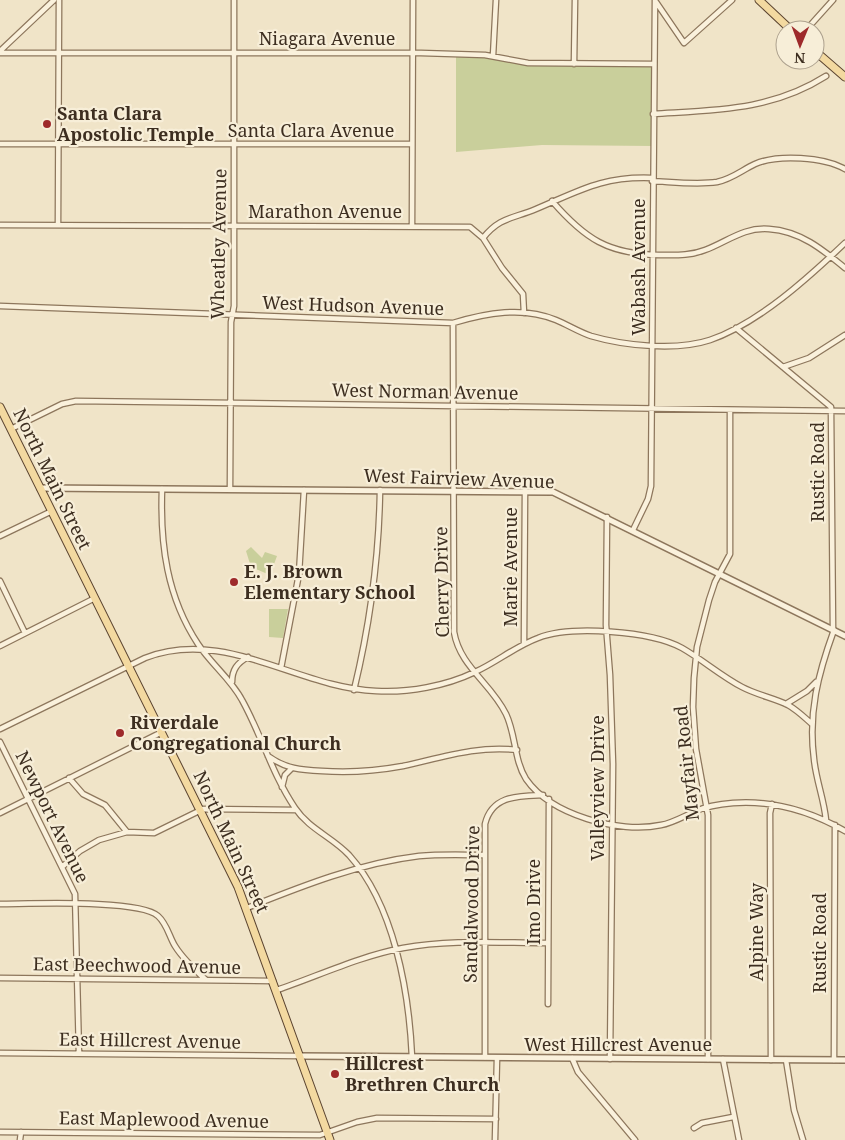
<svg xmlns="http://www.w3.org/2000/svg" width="845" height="1140" viewBox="0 0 845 1140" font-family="'Noto Serif',serif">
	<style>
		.green { fill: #c9cf9b }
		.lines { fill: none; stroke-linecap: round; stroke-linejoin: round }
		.minor-casing { stroke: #8d765c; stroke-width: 7 }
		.tertiary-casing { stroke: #8d765c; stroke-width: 8 }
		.primary-casing { stroke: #5b4430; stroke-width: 9 }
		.minor { stroke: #faf1dc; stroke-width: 4.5 }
		.tertiary { stroke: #faf1dc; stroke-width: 5 }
		.primary { stroke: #f3d9a0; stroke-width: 7 }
		.poi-dot { fill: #9e2a2b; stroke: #f7eed8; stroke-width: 2 }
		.labels { text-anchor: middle; stroke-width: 4.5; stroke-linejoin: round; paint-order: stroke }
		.street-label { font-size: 18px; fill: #3d2e20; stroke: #f7eed8 }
		.poi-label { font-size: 18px; font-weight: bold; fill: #3d2e20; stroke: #f7eed8; text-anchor: start }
	</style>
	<rect width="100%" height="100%" fill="#f0e4c8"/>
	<path class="green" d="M 456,54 L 513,61 L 654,64 L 653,146 L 542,145 L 456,152 Z
		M 251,547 L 262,558 L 265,552 L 277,556 L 270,575 L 251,567 L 246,551 Z
		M 269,609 L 288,609 L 283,638 L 269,637 Z"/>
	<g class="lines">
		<defs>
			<path id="minor" d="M 656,2 L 684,43 L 732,0
				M 806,30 L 833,0
				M 0,51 L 54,0
				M 0,53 L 421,53 L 485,55 L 528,63 L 654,64
				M 493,56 L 496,0
				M 574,64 L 575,0
				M 653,114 C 715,110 771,111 826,76
				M 0,144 L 412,144
				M 652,181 C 673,182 697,185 717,182 C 732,179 742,170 755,164 C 778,154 824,157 845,169
				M 552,201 C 585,239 608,254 659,255 C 675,255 690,256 705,250 C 727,242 743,227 769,229 C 800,231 822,249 845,268
				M 0,225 L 470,227 L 483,238 L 502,268 L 523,294 L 524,313
				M 58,225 L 59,0
				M 412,226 L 413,0
				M 483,238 C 500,217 512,219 536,209 C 579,191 602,176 652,178
				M 0,306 L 453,323 C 486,313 523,306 556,320 C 568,325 579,332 591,336 C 625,346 677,351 710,340 C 759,323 808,278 845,243
				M 453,323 L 454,632 C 460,667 491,683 506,714 C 516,735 514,760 526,779 C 551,815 619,834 661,825 C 673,823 684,816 696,811 C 707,806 721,804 733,803 C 773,800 810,811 845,831
				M 736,328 L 831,407 L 833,630
				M 783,367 L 809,358 L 845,335
				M 11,429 L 62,404 L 76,401 L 845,411
				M 162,489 C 160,545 167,597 198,644 C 211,664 231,679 242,700 C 262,736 272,774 295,808 C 309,829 332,837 349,855 C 394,905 409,991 412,1057
				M 230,489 L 231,322 L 234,306 L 234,0
				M 607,517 L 606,625 L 610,675 L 613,764 L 610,1059
				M 633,530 L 648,499 L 651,486 L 655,0
				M 0,536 L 52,511
				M 0,581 L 25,633
				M 524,643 L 525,491
				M 0,646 L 95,598
				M 281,668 L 299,574 L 304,490
				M 232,682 C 232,670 237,663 248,657
				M 354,690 C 370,624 379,558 380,490
				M 786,704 L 807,691 L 816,682
				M 0,729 L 145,658 C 225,627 297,688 376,691 C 408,693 446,686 475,672 C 497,662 516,646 538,638 C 571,625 651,631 682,648 C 703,660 721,676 742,687 C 757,695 774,698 788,705 C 797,710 804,717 812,724
				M 0,742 L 75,894 L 79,1054
				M 268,756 C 286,769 301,770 322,771 C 349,773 376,771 403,766 C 440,758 478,745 517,750
				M 69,778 L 83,794 L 105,805 L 127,832
				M 282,787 L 285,775 L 291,769
				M 200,809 L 296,810
				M 0,813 L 162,732
				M 826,820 C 824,799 816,780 814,759 C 808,713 818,674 834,630
				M 62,867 L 80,851 L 99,840 L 127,832 L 154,833 L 201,810
				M 0,904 C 30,904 140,899 158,916 C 167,924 169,936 175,946 C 183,959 195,970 206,980
				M 247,908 C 302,886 360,863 419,856 C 441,854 463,855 484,855
				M 0,978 L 273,981
				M 277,990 C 318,976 360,956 403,948 C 450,939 500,943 548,943
				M 548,1004 L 549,799
				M 0,1053 L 300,1056
				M 485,1057 L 485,824 C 492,795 519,796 543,795
				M 572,1058 L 578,1072 L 635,1140
				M 708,1059 L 708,815 L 696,749 L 693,707 L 694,678 L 697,647 L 709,600 L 715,582 L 730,554 L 730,410
				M 723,1059 L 739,1140
				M 771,1060 L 770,813 L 772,804
				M 786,1060 L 794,1110 L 803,1140
				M 834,1060 L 835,825
				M 694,1128 L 702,1123 L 733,1117
				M 0,1132 L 320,1135 L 357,1122 L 377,1118 L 496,1119
				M 20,1140 L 21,1132
				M 495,1140 L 497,1058"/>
			<path id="tertiary" d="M 40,488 L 553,492 L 845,636
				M 300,1056 L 845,1060"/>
			<path id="primary" d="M 759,0 L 791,30
				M 815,51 L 845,77
				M 0,407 L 238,887 L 330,1140"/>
		</defs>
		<use href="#minor" class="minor-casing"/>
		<use href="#tertiary" class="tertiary-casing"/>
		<use href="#primary" class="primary-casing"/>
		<use href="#minor" class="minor"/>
		<use href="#tertiary" class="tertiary"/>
		<use href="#primary" class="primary"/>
	</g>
	<g class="poi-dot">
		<circle cx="47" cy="124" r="5"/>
		<circle cx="234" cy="582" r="5"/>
		<circle cx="120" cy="733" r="5"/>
		<circle cx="335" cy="1074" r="5"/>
	</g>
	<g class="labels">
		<g class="street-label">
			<text x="327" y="45">Niagara Avenue</text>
			<text x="311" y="137">Santa Clara Avenue</text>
			<text x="325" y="218">Marathon Avenue</text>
			<text transform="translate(219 244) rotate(-89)" y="6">Wheatley Avenue</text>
			<text transform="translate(639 267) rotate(-90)" y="6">Wabash Avenue</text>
			<text transform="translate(353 306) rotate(2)" y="6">West Hudson Avenue</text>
			<text transform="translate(425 392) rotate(1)" y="6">West Norman Avenue</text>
			<text transform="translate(818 472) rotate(-90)" y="6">Rustic Road</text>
			<text transform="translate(52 479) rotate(64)" y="6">North Main Street</text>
			<text transform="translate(459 479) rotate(2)" y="6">West Fairview Avenue</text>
			<text transform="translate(511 567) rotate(-90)" y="6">Marie Avenue</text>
			<text transform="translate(442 582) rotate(-91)" y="6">Cherry Drive</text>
			<text transform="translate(687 763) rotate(-96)" y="6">Mayfair Road</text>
			<text transform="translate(598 788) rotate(-90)" y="6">Valleyview Drive</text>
			<text transform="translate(52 817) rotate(64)" y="6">Newport Avenue</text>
			<text transform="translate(231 842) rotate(65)" y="6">North Main Street</text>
			<text transform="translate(534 902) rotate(-90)" y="6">Imo Drive</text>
			<text transform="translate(472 904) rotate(-89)" y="6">Sandalwood Drive</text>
			<text transform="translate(757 932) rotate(-90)" y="6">Alpine Way</text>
			<text transform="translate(820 943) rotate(-90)" y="6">Rustic Road</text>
			<text transform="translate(137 966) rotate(1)" y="6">East Beechwood Avenue</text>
			<text transform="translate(150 1041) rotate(1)" y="6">East Hillcrest Avenue</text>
			<text x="618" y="1051">West Hillcrest Avenue</text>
			<text transform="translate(164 1120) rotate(1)" y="6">East Maplewood Avenue</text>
		</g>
		<g class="poi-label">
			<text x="57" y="120">Santa Clara<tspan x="57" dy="21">Apostolic Temple</tspan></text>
			<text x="244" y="578">E. J. Brown<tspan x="244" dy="21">Elementary School</tspan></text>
			<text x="130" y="729">Riverdale<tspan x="130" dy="21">Congregational Church</tspan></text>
			<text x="345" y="1070">Hillcrest<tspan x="345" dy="21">Brethren Church</tspan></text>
		</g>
	</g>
	<g transform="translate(800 45) rotate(181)"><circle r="24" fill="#f7eed8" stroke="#ada18e"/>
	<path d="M0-4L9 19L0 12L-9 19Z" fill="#9e2a2b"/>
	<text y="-8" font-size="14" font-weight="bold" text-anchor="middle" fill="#3d2e20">N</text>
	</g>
</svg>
